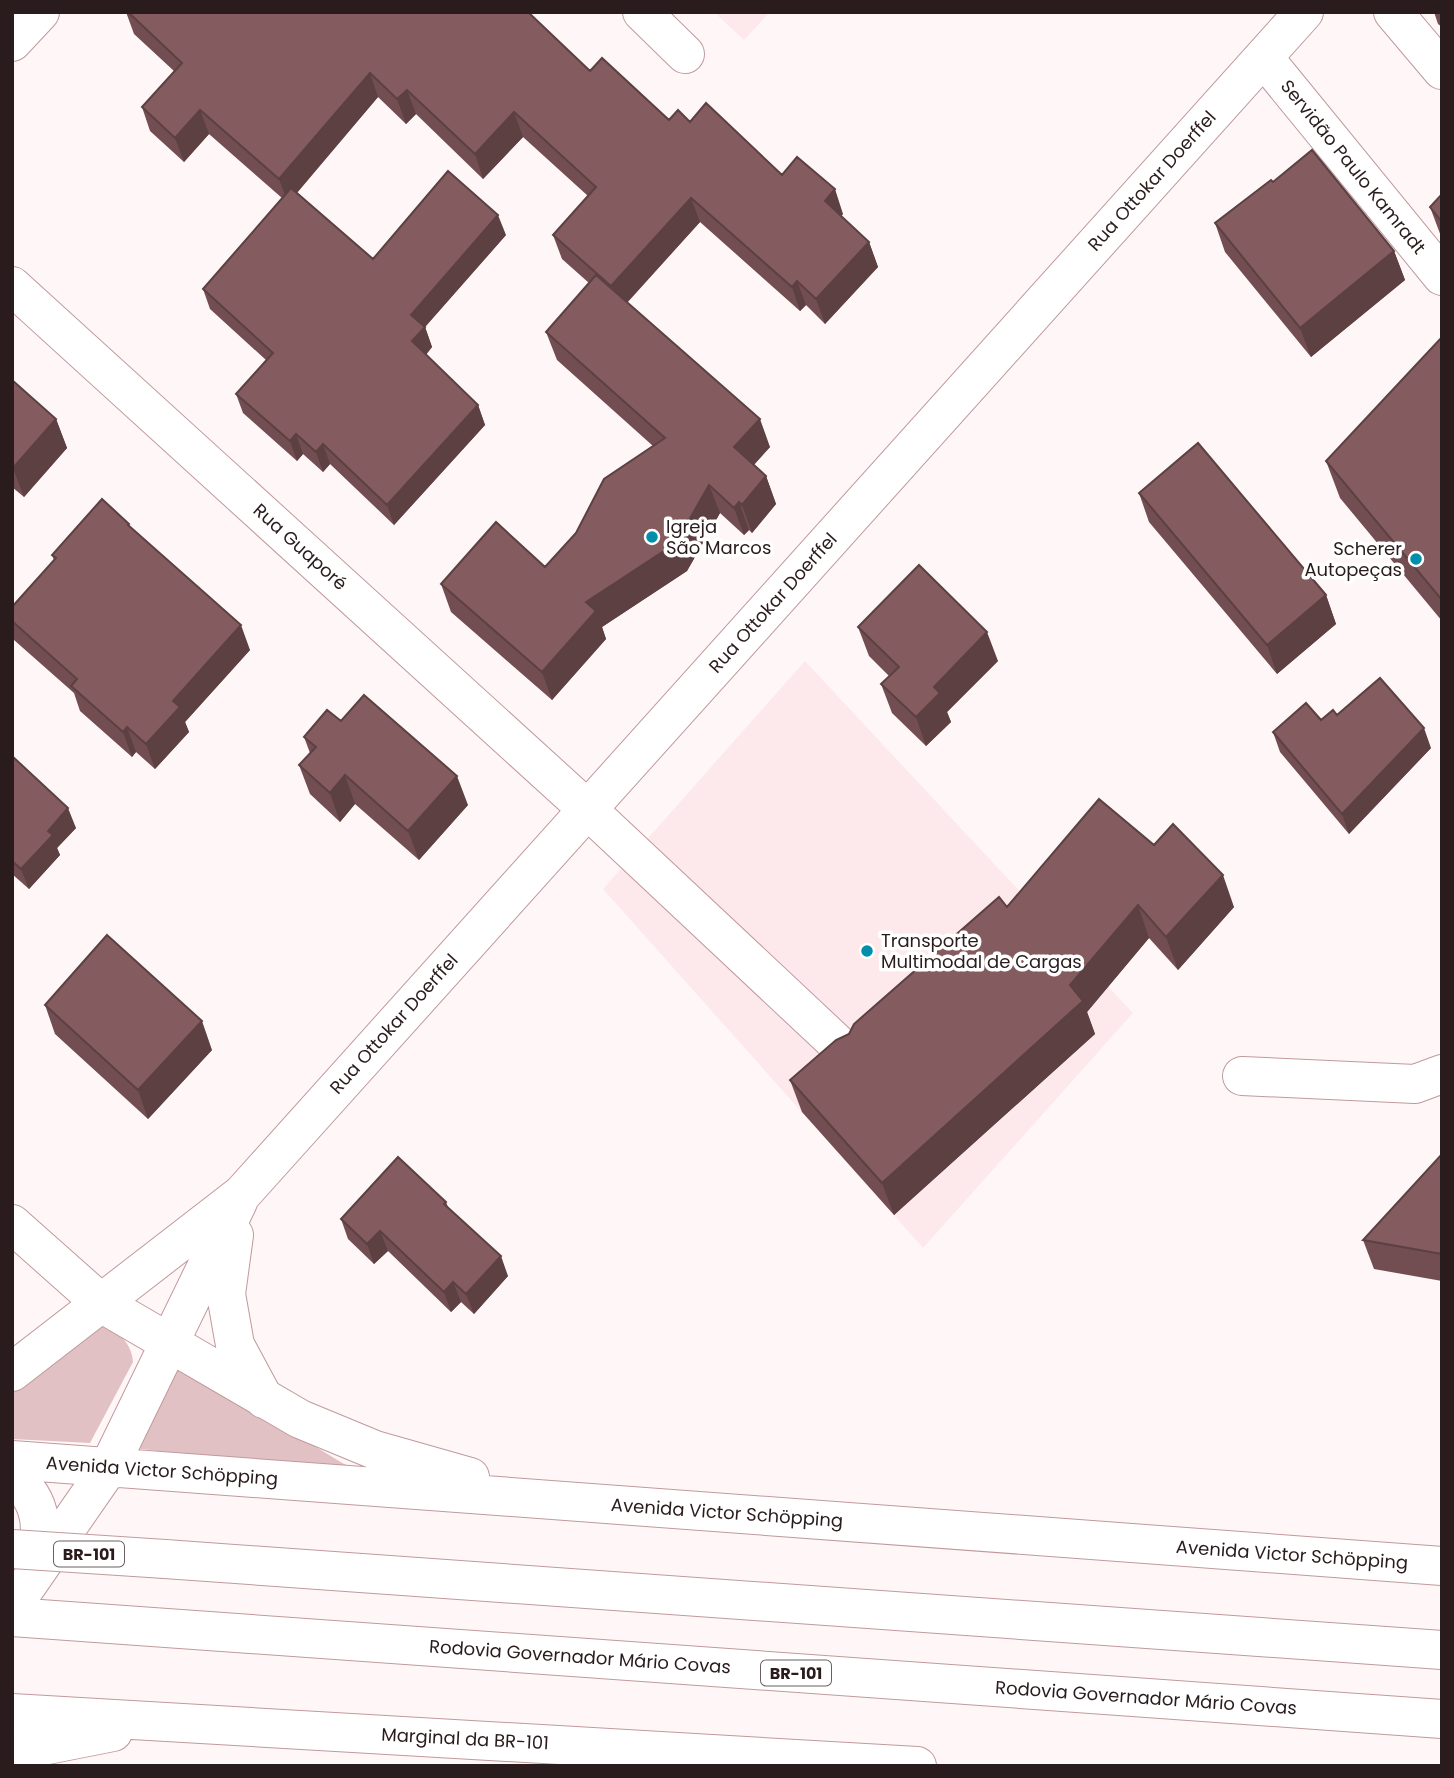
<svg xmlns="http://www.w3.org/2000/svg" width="1454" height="1778" viewBox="0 0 1454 1778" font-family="Poppins,sans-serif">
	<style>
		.built { fill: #fde9eb }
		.green { fill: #e1c1c4 }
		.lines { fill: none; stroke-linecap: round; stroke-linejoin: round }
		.minor-casing { stroke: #c09a9d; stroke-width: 40 }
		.major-casing { stroke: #c09a9d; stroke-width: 40 }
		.highway-casing { stroke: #c09a9d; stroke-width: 40 }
		.minor { stroke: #fff; stroke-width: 38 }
		.major { stroke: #fff; stroke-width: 38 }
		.highway { stroke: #fff; stroke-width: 38 }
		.highway-bridge-casing { stroke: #c09a9d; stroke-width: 40; stroke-linecap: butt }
		.highway-bridge { stroke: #fff; stroke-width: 38 }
		.wall { fill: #724e52 }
		.shaded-wall { fill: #5c4042 }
		.building { fill: #845b5f; stroke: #5c4042; stroke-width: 2 }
		.poi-dot { fill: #018fab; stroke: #fff; stroke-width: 2.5 }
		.labels { text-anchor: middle; stroke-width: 7; stroke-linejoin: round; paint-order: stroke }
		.shield { fill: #fff; stroke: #6a6061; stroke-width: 2 }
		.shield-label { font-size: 16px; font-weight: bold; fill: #2a1c1d }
		.street-label { font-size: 18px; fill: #2a1c1d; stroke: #fff }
		.poi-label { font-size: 18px; fill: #2a1c1d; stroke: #fff; text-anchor: start }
	</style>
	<rect width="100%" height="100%" fill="#fff6f7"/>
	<path class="built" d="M 714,12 L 770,12 L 744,40 Z
		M 805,661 L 1133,1013 L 923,1248 L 603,889 Z"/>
	<path class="green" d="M 105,1324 C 120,1334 132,1344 133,1362 L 90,1443 L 12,1439 L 12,1384 Z
		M 174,1361 L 344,1464 L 379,1478 L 126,1447 Z"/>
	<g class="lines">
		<defs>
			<path id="minor" d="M 642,12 L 685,54
				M 1393,12 L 1442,70
				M 12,42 L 40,12
				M 1264,58 L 1442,276
				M 12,286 L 587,809 L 845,1051
				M 1242,1076 L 1415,1084 L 1442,1074
				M 12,1224 L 101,1303"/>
			<path id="major" d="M 234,1235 L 226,1294 L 235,1345 L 264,1399
				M 101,1303 L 300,1419 L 375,1450 L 470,1477
				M 12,1372 L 242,1194 L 1304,12
				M 12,1460 L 1442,1566
				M 12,1476 C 46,1502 42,1532 36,1569
				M 12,1607 L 109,1467 L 238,1202
				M 12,1713 L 917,1766
				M 12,1752 L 113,1732"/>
			<path id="highway" d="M 165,1559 L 1442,1650
				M 12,1617 L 1442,1719"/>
		</defs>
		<use href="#minor" class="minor-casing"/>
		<use href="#major" class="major-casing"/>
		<use href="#highway" class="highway-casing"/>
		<use href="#minor" class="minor"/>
		<use href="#major" class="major"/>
		<use href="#highway" class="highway"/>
		<defs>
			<path id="highway-bridge" d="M 12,1549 L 165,1559"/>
		</defs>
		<use href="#highway-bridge" class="highway-bridge-casing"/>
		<use href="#highway-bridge" class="highway-bridge"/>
	</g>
	<path class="wall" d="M 126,12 L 528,12 L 590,71 L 669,120 L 690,122 L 782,175 L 843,214 L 841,216 L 869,242 L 878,267 L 825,324 L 806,305 L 800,311 L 700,222 L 627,303 L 770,447 L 754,465 L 766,476 L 776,504 L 752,533 L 749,530 L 744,535 L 720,513 L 687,571 L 602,627 L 606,639 L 552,700 L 451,612 L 441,584 L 545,567 L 653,446 L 557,360 L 546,332 L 589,283 L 562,259 L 553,235 L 588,196 L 523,137 L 483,179 L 416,114 L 406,124 L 378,97 L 297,193 L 373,259 L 506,235 L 425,327 L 432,347 L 426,355 L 478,405 L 485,425 L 394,525 L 330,464 L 323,472 L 303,454 L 297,461 L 243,413 L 236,394 L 266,360 L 210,309 L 203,289 L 282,198 L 209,134 L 184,162 L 150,131 L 142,107 L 174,71 L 134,34 Z
		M 1434,12 L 1442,12 L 1442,27 L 1438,24 Z
		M 1442,194 L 1442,239 L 1430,207 Z
		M 1215,223 L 1394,251 L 1405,280 L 1311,357 L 1225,252 Z
		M 1442,337 L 1442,621 L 1340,498 L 1326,461 Z
		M 12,380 L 56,419 L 67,448 L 24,497 L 12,487 Z
		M 1139,493 L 1326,595 L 1336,624 L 1277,674 L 1149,522 Z
		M 129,524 L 130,527 L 250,650 L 185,722 L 189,732 L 155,769 L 136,752 L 132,757 L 80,711 L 74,693 L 14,640 L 12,635 L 12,621 L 54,560 L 52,555 Z
		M 858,627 L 998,661 L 947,712 L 951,722 L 926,746 L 892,713 L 881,684 L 889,676 L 869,656 Z
		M 1337,715 L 1431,748 L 1349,834 L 1280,752 L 1273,732 Z
		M 341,721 L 468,805 L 419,860 L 355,804 L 340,822 L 310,794 L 299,765 L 310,753 L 304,737 Z
		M 12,756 L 76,828 L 57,848 L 60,855 L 29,889 L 12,874 Z
		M 1154,845 L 1234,907 L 1178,970 L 1149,938 L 1087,1012 L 1095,1034 L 894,1215 L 802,1112 L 790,1080 L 1007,907 Z
		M 45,1005 L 212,1050 L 148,1119 L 55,1034 Z
		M 1442,1154 L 1442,1281 L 1374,1269 L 1363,1240 Z
		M 446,1202 L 448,1207 L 508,1276 L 474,1314 L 461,1302 L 451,1312 L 388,1251 L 374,1264 L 348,1239 L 341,1219 Z"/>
	<path class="shaded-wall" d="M 370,73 L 378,97 L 288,203 L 279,179 Z
		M 407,90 L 416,114 L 406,124 L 397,99 Z
		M 200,110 L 209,134 L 184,162 L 175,138 Z
		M 514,112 L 523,137 L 483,179 L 475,154 Z
		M 835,189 L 843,214 L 834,225 L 825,201 Z
		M 691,198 L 700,222 L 620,310 L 611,286 Z
		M 498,215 L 506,235 L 425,327 L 432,347 L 420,361 L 412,341 L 411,315 Z
		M 869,242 L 878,267 L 825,324 L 816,299 Z
		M 1394,251 L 1405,280 L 1311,357 L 1300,328 Z
		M 797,281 L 806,305 L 800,311 L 792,287 Z
		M 478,405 L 485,425 L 394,525 L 387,505 Z
		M 56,419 L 67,448 L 24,497 L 13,468 Z
		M 760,419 L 770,447 L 744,475 L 734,447 Z
		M 296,434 L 303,454 L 297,461 L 290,441 Z
		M 323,444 L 330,464 L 323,472 L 316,452 Z
		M 766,476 L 776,504 L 752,533 L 742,505 Z
		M 709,485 L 720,513 L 687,571 L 602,627 L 606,639 L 552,700 L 542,672 L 586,602 Z
		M 739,502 L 749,530 L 744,535 L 734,508 Z
		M 1326,595 L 1336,624 L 1277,674 L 1267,645 Z
		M 241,625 L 250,650 L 185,722 L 189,732 L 155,769 L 146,744 L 173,701 Z
		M 987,632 L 998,661 L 947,712 L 951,722 L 926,746 L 916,717 L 934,687 Z
		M 127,727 L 136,752 L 132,757 L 123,732 Z
		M 1424,728 L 1431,748 L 1349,834 L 1342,814 Z
		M 345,775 L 355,804 L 340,822 L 330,793 Z
		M 457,776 L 468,805 L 419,860 L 408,831 Z
		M 68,808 L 76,828 L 57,848 L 60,855 L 29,889 L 21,869 L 48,831 Z
		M 1223,875 L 1234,907 L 1178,970 L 1166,937 Z
		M 1138,905 L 1149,938 L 1087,1012 L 1095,1034 L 894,1215 L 882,1183 L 1070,985 Z
		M 202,1021 L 212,1050 L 148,1119 L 138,1090 Z
		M 380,1231 L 388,1251 L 374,1264 L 367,1244 Z
		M 501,1256 L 508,1276 L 474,1314 L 466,1294 Z
		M 453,1282 L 461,1302 L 451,1312 L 444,1292 Z"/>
	<path class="building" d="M 128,12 L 528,12 L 590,71 L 602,58 L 669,120 L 678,110 L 690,122 L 706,103 L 782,175 L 797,157 L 835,189 L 825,201 L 869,242 L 816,299 L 797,281 L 792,287 L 691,198 L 611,286 L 553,235 L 596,187 L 514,112 L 475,154 L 407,90 L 397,99 L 370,73 L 279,179 L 200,110 L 175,138 L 142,107 L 182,63 Z
		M 1312,150 L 1394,251 L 1300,328 L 1215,223 L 1271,180 L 1273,182 Z
		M 448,171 L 498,215 L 411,315 L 425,327 L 412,341 L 478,405 L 387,505 L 323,444 L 316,452 L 296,434 L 290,441 L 236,394 L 273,353 L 203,289 L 291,188 L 373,259 Z
		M 1442,194 L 1442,222 L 1430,207 Z
		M 596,275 L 760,419 L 734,447 L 766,476 L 742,505 L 739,502 L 734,508 L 709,485 L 676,543 L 586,602 L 596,611 L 542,672 L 441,584 L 496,522 L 545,567 L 576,533 L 604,479 L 665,438 L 546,332 Z
		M 1442,337 L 1442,600 L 1326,461 Z
		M 12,380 L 56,419 L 13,468 L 12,467 Z
		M 1198,443 L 1326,595 L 1267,645 L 1139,493 Z
		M 102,499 L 129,524 L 128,525 L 241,625 L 173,701 L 180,707 L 146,744 L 127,727 L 123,732 L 71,686 L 77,679 L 12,621 L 12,607 L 56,558 L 52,555 Z
		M 919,565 L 987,632 L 934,687 L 940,693 L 916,717 L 881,684 L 899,667 L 858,627 Z
		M 1380,678 L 1424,728 L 1342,814 L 1273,732 L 1306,703 L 1321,720 L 1333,710 L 1337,715 Z
		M 364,695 L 457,776 L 408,831 L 345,775 L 330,793 L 299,765 L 316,747 L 304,737 L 327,710 L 341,721 Z
		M 12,756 L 68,808 L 48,831 L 53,835 L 21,869 L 12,861 Z
		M 1099,799 L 1154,845 L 1173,824 L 1223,875 L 1166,937 L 1138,905 L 1070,985 L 1083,1001 L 882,1183 L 790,1080 L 836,1040 L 849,1034 L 854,1024 L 999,897 L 1007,907 Z
		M 107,935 L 202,1021 L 138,1090 L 45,1005 Z
		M 1442,1154 L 1442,1254 L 1363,1240 Z
		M 398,1157 L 446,1202 L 444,1204 L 501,1256 L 466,1294 L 453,1282 L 444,1292 L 380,1231 L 367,1244 L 341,1219 Z"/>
	<g class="poi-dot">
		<circle cx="652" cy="537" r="7"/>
		<circle cx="1416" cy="559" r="7"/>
		<circle cx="867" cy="951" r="7"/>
	</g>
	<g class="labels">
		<g class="shield">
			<rect x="54" y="1541.5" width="70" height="25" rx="5"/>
			<rect x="761" y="1660.5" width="70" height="25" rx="5"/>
		</g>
		<g class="shield-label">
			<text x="89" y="1560">BR-101</text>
			<text x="796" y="1679">BR-101</text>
		</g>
		<g class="street-label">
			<text transform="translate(1353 167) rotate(51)" y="6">Servidão Paulo Kamradt</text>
			<text transform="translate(1152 181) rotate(-48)" y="6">Rua Ottokar Doerffel</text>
			<text transform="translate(300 547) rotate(42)" y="6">Rua Guaporé</text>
			<text transform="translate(773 603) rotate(-48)" y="6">Rua Ottokar Doerffel</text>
			<text transform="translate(394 1024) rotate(-48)" y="6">Rua Ottokar Doerffel</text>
			<text transform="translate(162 1471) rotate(4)" y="6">Avenida Victor Schöpping</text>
			<text transform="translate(727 1513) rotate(4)" y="6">Avenida Victor Schöpping</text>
			<text transform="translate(1292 1555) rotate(4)" y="6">Avenida Victor Schöpping</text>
			<text transform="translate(580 1657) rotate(4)" y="6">Rodovia Governador Mário Covas</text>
			<text transform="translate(1146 1698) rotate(4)" y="6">Rodovia Governador Mário Covas</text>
			<text transform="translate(465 1739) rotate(3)" y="6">Marginal da BR-101</text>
		</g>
		<g class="poi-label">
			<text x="666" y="533">Igreja<tspan x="666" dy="21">São Marcos</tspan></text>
			<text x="1402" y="555" text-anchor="end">Scherer<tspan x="1402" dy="21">Autopeças</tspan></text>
			<text x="881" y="947">Transporte<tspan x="881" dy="21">Multimodal de Cargas</tspan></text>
		</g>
	</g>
	<rect width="1454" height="1778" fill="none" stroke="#2a1c1d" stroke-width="28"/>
</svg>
